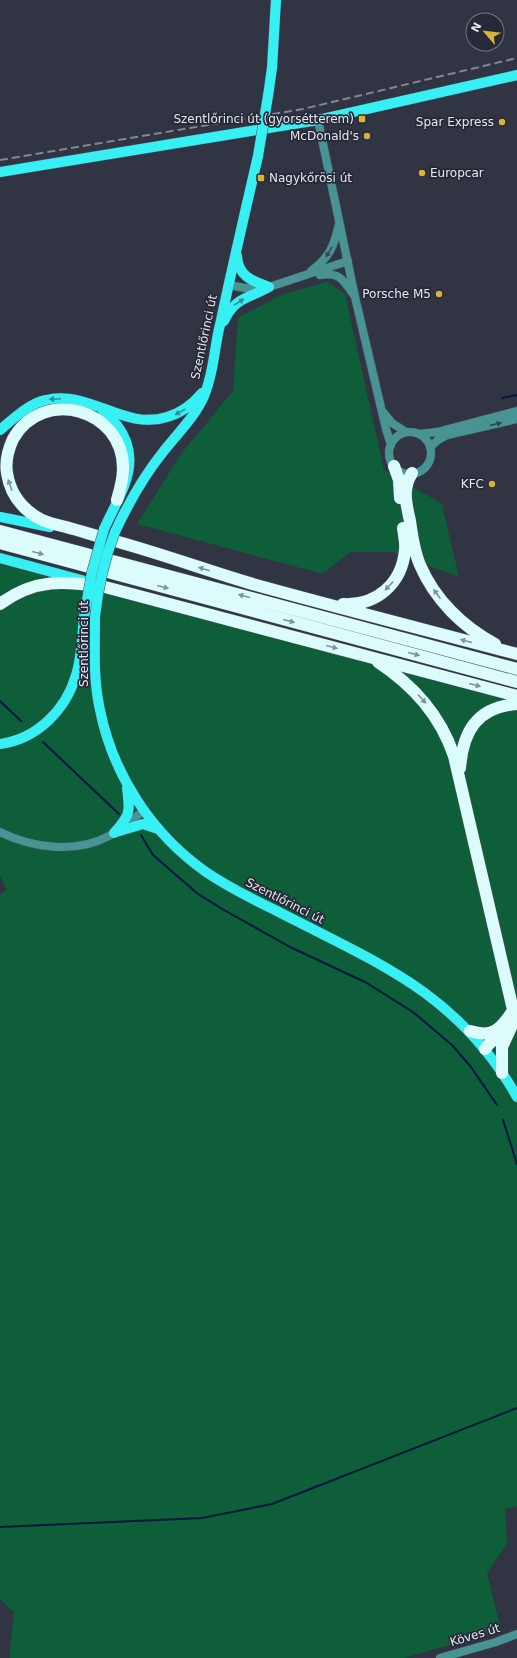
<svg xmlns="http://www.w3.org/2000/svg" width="517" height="1658" viewBox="0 0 517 1658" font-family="'DejaVu Sans',sans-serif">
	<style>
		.green { fill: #0d5e39 }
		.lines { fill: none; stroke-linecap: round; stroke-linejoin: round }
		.stream { stroke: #00173f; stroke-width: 2 }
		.minor-casing { stroke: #4d515f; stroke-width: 9 }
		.major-casing { stroke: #4d515f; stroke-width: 11 }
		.highway-casing { stroke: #4d515f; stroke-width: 13 }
		.minor { stroke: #489394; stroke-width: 8 }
		.major { stroke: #36f0f4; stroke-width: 10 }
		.highway { stroke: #dcfbfb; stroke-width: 12 }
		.rail { stroke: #838793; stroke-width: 2; stroke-dasharray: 8 4; stroke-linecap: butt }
		.major-bridge-casing { stroke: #4d515f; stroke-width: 11; stroke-linecap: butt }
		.major-bridge { stroke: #36f0f4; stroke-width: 10 }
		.oneway { fill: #304a54 }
		.oneway2 { fill: #2e8d96 }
		.oneway3 { fill: #81929a }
		.poi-dot { fill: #dab333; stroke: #262a38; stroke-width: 1.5 }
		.labels { text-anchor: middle; stroke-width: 3.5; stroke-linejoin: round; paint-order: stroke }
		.poi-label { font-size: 12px; fill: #e4e7f0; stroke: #262a38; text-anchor: end }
		.street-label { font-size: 12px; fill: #e4e7f0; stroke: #262a38 }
	</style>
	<rect width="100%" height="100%" fill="#303443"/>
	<path class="green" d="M 327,282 L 345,294 L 384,470 L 442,504 L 459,577 L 392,552 L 350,552 L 323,574 L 137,524 L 181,454 L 233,391 L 238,318 L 283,294 Z
		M 0,564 L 517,701 L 517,1506 L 505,1509 L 507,1543 L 487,1573 L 501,1630 L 404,1658 L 10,1658 L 10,1650 L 14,1612 L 0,1599 L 0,894 L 7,890 L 0,876 Z"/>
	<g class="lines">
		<path class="stream" d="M 502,398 L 517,395
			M 0,701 L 21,721
			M 43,742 L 119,814
			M 141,835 L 153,855 L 198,894 L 224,910 L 290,947 L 365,982 L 413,1012 L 452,1045 L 471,1067 L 497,1105
			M 503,1120 L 517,1164
			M 0,1527 L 202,1518 L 272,1504 L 517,1408"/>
		<defs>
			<path id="minor" d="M 318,120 L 355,297 L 386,429 L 391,445
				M 311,271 C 330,257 334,246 339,224
				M 320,275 C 339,272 343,279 353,294
				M 229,285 L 245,288 L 269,287 L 348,261
				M 383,412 L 392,423 L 406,432
				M389 453a21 21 0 1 1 42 0a21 21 0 1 1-42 0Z
				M 419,434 L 437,432 L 517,411
				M 430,447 L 438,440 L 447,435 L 517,419
				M 0,832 C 33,848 75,854 109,836 C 122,829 133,819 144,810
				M 440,1658 L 496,1642 L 517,1634"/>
			<path id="major" d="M 268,96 L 272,68 L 276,0
				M 0,172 L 318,120 L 517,75
				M 237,256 C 238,276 252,281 269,287
				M 224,321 C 235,297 248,299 269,287
				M 102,409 C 107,415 112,420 117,425 C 145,462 119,495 104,529
				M 0,430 C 13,419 28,404 46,400 C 88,389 125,431 167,417 C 181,413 192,405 202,393
				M 0,517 L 50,527
				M 115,532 C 128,504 143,477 163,452 C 177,434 195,417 204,396 C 214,373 214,348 220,325 C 232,268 245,212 258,156
				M 0,558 L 85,581
				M 95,617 C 95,648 93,679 100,710 C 113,775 152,834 206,872 C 228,887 252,899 275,910 C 325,936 379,960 425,993 C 463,1021 494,1056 517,1097
				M 0,744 C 37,739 66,710 76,675 C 82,657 82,636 84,617
				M 116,832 L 143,824 L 158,829
				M 114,833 C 131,814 130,812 127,788"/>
			<path id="highway" d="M 394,466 L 399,480 L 400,498
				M 412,473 C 402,489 406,503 410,521 C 412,536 414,551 420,565 C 435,600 463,627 495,644
				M 117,500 C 120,490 123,480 123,469 C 124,409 43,386 13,439 C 8,450 5,461 7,473 C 10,493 22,509 40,519 C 48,523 57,525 66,527 C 81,531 96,536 111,540 C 160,553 208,571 256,585 C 343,609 430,631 517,654
				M 0,531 L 517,669
				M 0,543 L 517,682
				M 0,604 C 35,578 64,581 105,587 L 517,696
				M 343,604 C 376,606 402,584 405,550 C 406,543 404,536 403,528
				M 378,662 C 414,686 440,715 454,756 L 514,1014 L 513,1023 L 502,1047 L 502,1073
				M 460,768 C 463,731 477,707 517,704
				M 470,1031 C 492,1038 500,1030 512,1012
				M 485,1049 L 489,1044 L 504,1031"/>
		</defs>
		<use href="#minor" class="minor-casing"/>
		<use href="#major" class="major-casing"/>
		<use href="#highway" class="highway-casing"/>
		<use href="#minor" class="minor"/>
		<use href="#major" class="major"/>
		<use href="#highway" class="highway"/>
		<path class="rail" d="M 0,160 L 303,109 L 517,58"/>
		<defs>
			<path id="major-bridge" d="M 258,156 L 268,96
				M 84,617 L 92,572 L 104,529
				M 95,617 C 98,588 104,560 115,532"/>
		</defs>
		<use href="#major-bridge" class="major-bridge-casing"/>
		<use href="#major-bridge" class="major-bridge"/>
	</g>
	<defs><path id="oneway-solid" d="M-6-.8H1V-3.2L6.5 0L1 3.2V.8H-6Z"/></defs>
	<g class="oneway">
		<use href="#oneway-solid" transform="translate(329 252) rotate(122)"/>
		<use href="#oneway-solid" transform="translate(496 424) rotate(-13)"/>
	</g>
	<g class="oneway2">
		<use href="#oneway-solid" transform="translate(239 302) rotate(-32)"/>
		<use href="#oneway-solid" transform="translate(55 399) rotate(178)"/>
		<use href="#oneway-solid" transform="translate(180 412) rotate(151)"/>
	</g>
	<g class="oneway3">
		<use href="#oneway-solid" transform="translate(10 485) rotate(-109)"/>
		<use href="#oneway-solid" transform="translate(38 553) rotate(15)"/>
		<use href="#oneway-solid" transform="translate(204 569) rotate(-162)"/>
		<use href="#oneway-solid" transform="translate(389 586) rotate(133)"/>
		<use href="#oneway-solid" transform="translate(163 587) rotate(15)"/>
		<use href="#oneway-solid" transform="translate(437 594) rotate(-126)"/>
		<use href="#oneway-solid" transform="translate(244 596) rotate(-165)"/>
		<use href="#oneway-solid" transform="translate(289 621) rotate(15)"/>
		<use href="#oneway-solid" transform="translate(466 641) rotate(-165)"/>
		<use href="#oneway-solid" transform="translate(332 647) rotate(15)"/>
		<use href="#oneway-solid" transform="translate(414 654) rotate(15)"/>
		<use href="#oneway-solid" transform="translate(475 685) rotate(15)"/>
		<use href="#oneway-solid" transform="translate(422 699) rotate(48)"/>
	</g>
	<g class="poi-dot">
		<rect x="358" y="115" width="8" height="8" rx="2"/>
		<circle cx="502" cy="122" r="4"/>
		<circle cx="367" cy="136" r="4"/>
		<circle cx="422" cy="173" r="4"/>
		<rect x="257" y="174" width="8" height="8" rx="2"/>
		<circle cx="439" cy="294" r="4"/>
		<circle cx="492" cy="484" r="4"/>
	</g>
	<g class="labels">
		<g class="poi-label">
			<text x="354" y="123">Szentlőrinci út (gyorsétterem)</text>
			<text x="494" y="126">Spar Express</text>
			<text x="359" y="140">McDonald's</text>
			<text x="430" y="177" text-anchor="start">Europcar</text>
			<text x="269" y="182" text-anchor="start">Nagykőrösi út</text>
			<text x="431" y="298">Porsche M5</text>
			<text x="484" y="488">KFC</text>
		</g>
		<g class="street-label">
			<text transform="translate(204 337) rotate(-78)" y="4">Szentlőrinci út</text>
			<text transform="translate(84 644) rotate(-90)" y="4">Szentlőrinci út</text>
			<text transform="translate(285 901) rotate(27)" y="4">Szentlőrinci út</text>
			<text transform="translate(475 1635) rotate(-17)" y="4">Köves út</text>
		</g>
	</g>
	<g transform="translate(485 32) rotate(298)"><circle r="19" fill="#262a38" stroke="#727682"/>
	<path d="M0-3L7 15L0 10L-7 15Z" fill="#dab333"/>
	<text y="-6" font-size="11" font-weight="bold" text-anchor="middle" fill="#e4e7f0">N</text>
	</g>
</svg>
